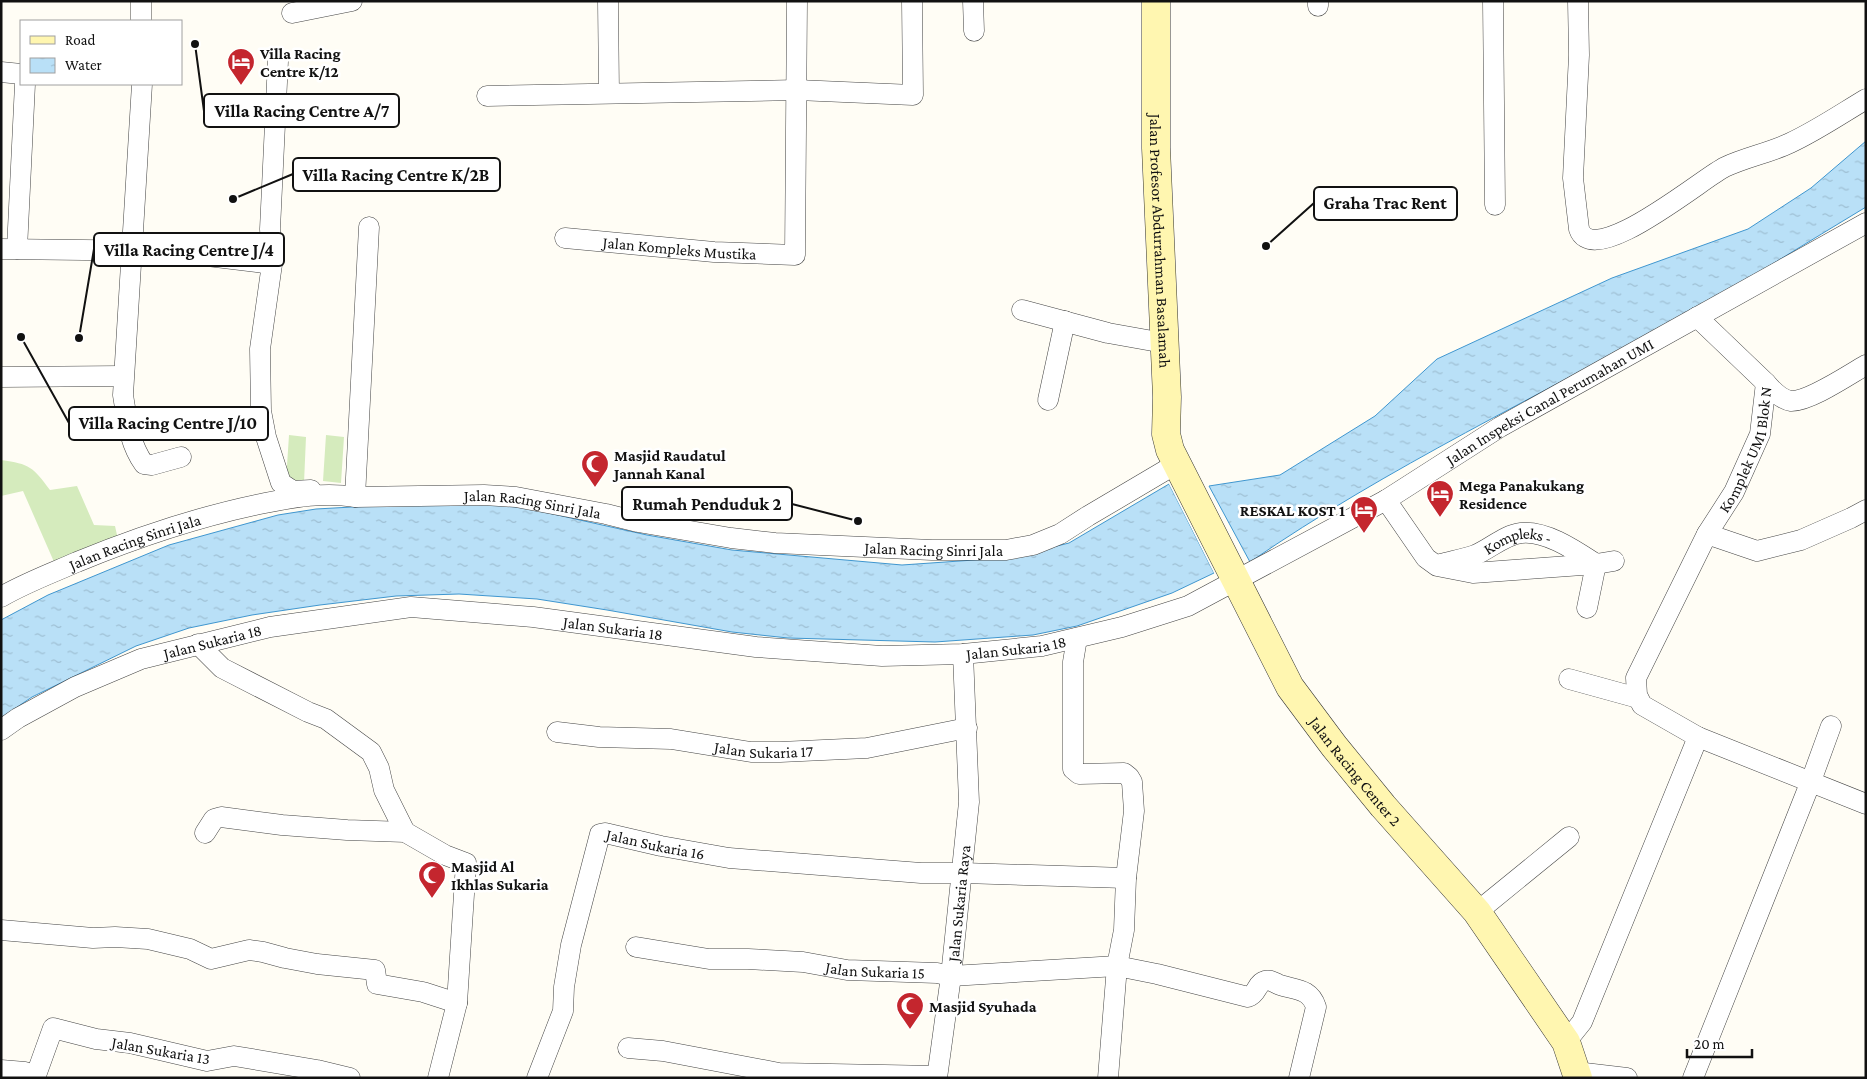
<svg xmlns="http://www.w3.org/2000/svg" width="1867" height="1079" viewBox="0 0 1867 1079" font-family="'Crimson Pro',serif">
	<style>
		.grass { fill: #d5ebbd }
		.water { fill: url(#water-ripples); stroke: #3f96cf }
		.pier { fill: #fffdf5 }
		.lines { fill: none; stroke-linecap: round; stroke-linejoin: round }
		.street-casing { stroke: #444; stroke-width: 21 }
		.secondary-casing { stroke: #333; stroke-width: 29 }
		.street { stroke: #fff; stroke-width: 20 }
		.secondary { stroke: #fff6b0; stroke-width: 28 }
		.labels { text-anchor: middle; stroke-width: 5; stroke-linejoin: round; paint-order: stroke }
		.poi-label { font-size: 16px; font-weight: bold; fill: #111; stroke: #fff; text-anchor: start }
		.street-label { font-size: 16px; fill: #111; stroke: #fff }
		.leader { fill: none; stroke: #111; stroke-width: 2 }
		.callout-dot { fill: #111; stroke: #fff; stroke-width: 2 }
		.callout { fill: #fff; stroke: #111; stroke-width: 2 }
		.callout-label { font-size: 18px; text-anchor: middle; font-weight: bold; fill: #111 }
	</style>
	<defs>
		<pattern id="water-ripples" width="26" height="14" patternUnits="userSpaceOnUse" patternTransform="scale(1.25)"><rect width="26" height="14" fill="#b9e0f7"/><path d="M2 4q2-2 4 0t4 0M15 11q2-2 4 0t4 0" fill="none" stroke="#9ebfd3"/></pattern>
	</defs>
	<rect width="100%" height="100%" fill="#fffdf5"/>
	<path class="grass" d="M 289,435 L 306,437 L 304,483 L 286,481 Z
		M 326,435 L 344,437 L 341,483 L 323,481 Z
		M 1,460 C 30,464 33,467 50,490 L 77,486 L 94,525 L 115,526 L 119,544 L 58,571 L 23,491 L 1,496 Z"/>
	<path class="water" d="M 1866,141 L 1866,207 C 1806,243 1748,280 1687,314 C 1541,395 1388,467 1250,562 L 1209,486 L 1280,475 L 1375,416 L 1437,359 L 1612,278 L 1748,229 L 1811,188 Z
		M 1169,484 L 1214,573 L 1172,593 L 1077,626 L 1033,635 L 935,642 L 788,638 L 732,632 L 607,610 L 537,599 L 459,594 L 396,596 L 320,605 L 252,615 L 189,628 L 136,646 L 32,697 L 1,718 L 1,620 L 48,595 L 169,545 L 278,515 L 316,509 L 461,501 L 526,508 L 647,535 L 732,550 L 902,565 L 1003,558 L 1033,552 L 1069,543 Z"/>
	<path class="pier" d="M 1168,482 L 1171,483 L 1216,572 L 1215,575 Z"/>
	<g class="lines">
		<defs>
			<g id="street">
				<path d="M 141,1 L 141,21"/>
				<path d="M 608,1 L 609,93"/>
				<path d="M 973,1 L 974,31"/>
				<path d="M 1318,1 L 1318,6"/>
				<path d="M 1493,1 L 1495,205"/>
				<path d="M 1578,1 L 1579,55 L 1573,178 L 1579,229 C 1593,271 1705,176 1725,167 C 1746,157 1769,153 1790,143 C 1816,131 1841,114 1866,99"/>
				<path d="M 292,13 L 352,1"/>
				<path d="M 278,61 L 270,229 L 272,264 L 260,349 L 261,411 L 266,437 L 281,483 L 293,491 L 311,490"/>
				<path d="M 1,72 L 21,74"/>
				<path d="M 142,84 L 123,395 C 127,419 129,443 144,464 L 152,465 L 181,457"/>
				<path d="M 487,96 L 797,90 L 913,95 L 912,1"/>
				<path id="s1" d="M 565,238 L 714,252 L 795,255 L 797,1"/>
				<path d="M 1,249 L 166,251 L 272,264"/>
				<path d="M 17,249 L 25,84"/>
				<path d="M 1022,310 L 1108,333 L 1164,343"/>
				<path d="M 1697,317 L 1766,383"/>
				<path d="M 1,377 L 123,376"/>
				<path d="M 1048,400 L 1065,321"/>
				<path d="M 355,497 L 369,227"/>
				<path d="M 1386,500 L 1426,558 L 1437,566 L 1473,573 L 1596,564 L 1614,561"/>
				<path d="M 1707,534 L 1757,551 L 1801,540 L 1851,518 L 1866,510"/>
				<path id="s2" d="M 1441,564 C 1452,561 1464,559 1475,555 C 1490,549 1504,535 1521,533 C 1546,530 1576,551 1596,564 L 1587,608"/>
				<path id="s3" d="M 1,597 C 25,583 52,573 77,562 C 138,537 200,516 265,503 C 295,497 325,492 355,497 L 484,495 L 516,497 L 606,514 L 638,522 L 731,538 L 775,543 L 932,550 L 1006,550 L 1033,545 L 1060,534 L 1088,516 L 1176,464"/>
				<path d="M 1077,638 L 1073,662 L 1073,769 L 1079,774 L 1124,773 L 1129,777 L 1132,782 L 1134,811 L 1126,878 L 1124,930 L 1117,966 L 1108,1078"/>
				<path d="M 198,644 L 222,668 L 308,712 L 326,719 L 371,752 L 379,768 L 384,790 L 405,832"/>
				<path d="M 1569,679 L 1638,698"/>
				<path id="s4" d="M 1,730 L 18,718 L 75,687 L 141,659 L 270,627 L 411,607 L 533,617 L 756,647 L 882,656 L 963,654 L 1042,646 L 1122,627 L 1188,606 L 1386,500 L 1500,427 L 1866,223"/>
				<path id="s5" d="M 557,732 L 599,737 L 671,739 L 751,752 L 780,752 L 867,748 L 967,728"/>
				<path d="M 1698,737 L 1866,804"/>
				<path d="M 205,833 L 214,819 L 221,817 L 282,825 L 347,830 L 405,832 L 445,855 L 466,863 L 457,1003 L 438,1078"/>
				<path d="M 1477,912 L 1569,837"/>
				<path d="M 1,930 L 93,938 L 115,937 L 148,939 L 190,949 L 211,959 L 249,950 L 263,952 L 285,958 L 317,964 L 375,970 L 377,984 L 423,992 L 457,1003"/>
				<path id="s6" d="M 636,947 L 709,959 L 748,959 L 803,962 L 847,970 L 937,973 L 951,976 L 1117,966 L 1157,974 L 1248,997 C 1258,994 1256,983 1265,981 C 1270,979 1275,983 1280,985 C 1295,990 1310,988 1316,1007 L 1299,1078"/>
				<path id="s7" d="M 1566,1042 L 1582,1022 L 1698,737 L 1642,705 L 1637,695 L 1636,678 L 1707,534 L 1734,492 L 1760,434 L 1766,383 C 1772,390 1782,400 1791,401 C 1809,402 1850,374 1866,365"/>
				<path d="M 628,1048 L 663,1051 L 779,1073 L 937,1076"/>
				<path d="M 1,1070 L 25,1072"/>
				<path d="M 1576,1072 L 1627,1078"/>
				<path d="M 35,1078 L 53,1028 L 96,1039 L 130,1043 L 207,1061 L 234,1056 L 317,1070 L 350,1078"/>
				<path id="s8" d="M 537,1078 L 563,1011 L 564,987 L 571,945 L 600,834 L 605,833 L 661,846 L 729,858 L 921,873 L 963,873 L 1126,878"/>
				<path id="s9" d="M 937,1078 L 951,976 L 969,802 L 963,654"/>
				<path d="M 1693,1078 L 1811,781 L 1831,726"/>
			</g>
			<g id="secondary">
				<path id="s10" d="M 1156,1 L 1156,148 L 1167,397 L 1166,434 L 1170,450 L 1290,687 L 1334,746 L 1383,806 L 1477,912 L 1566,1042 L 1578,1078"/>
			</g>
		</defs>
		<use href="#street" class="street-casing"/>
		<use href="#secondary" class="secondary-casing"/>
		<use href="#street" class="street"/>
		<use href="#secondary" class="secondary"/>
	</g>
	<defs>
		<symbol id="hotel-pin" viewBox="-11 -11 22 30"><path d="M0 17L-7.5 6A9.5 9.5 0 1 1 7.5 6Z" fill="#c4262e" stroke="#fff"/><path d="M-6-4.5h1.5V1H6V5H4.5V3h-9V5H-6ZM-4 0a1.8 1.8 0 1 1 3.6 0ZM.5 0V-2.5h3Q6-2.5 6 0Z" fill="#fff"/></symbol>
		<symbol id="mosque-pin" viewBox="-11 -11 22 30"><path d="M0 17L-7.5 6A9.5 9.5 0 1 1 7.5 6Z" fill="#c4262e" stroke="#fff"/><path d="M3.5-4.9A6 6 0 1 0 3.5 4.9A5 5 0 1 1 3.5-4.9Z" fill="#fff"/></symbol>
	</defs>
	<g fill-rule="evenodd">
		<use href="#hotel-pin" x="225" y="46" width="32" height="43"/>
		<use href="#mosque-pin" x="579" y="448" width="32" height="43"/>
		<use href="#hotel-pin" x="1424" y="478" width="32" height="43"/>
		<use href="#hotel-pin" x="1348" y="494" width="32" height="43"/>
		<use href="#mosque-pin" x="416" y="859" width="32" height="43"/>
		<use href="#mosque-pin" x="894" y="990" width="32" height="43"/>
	</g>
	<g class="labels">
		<g class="poi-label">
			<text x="260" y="59">Villa Racing<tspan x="260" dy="18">Centre K/12</tspan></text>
			<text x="614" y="461">Masjid Raudatul<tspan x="614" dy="18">Jannah Kanal</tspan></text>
			<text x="1459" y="491">Mega Panakukang<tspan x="1459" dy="18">Residence</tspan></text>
			<text x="1345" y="516" text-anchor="end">RESKAL KOST 1</text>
			<text x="451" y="872">Masjid Al<tspan x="451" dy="18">Ikhlas Sukaria</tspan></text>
			<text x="929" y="1012">Masjid Syuhada</text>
		</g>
		<g class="street-label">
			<text dy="6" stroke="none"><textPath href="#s10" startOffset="240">Jalan Profesor Abdurrahman Basalamah</textPath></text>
			<text dy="6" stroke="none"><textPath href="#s1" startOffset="115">Jalan Kompleks Mustika</textPath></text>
			<text dy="6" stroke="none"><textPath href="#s4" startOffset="1634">Jalan Inspeksi Canal Perumahan UMI</textPath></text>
			<text dy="6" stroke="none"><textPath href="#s7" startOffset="681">Komplek UMI Blok N</textPath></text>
			<text dy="6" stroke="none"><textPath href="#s3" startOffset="550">Jalan Racing Sinri Jala</textPath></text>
			<text dy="6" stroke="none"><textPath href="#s3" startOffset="145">Jalan Racing Sinri Jala</textPath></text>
			<text dy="6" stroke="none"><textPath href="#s3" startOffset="955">Jalan Racing Sinri Jala</textPath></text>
			<text dy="6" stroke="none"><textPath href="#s2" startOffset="82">Kompleks -</textPath></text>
			<text dy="6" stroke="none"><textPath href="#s4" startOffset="636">Jalan Sukaria 18</textPath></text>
			<text dy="6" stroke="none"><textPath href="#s4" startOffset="231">Jalan Sukaria 18</textPath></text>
			<text dy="6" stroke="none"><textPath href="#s4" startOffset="1041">Jalan Sukaria 18</textPath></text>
			<text dy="6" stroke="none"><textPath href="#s5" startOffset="208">Jalan Sukaria 17</textPath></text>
			<text dy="6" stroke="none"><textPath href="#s10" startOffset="822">Jalan Racing Center 2</textPath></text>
			<text dy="6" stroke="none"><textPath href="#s8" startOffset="310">Jalan Sukaria 16</textPath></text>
			<text dy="6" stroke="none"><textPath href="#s9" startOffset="176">Jalan Sukaria Raya</textPath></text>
			<text dy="6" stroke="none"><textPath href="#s6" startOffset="241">Jalan Sukaria 15</textPath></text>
			<text transform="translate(161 1050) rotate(10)" y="6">Jalan Sukaria 13</text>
		</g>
	</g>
	<path class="leader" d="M195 44L204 111M233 199L293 174M1266 246L1314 203M79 338L94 249M21 337L69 423M858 521L792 504"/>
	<g class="callout-dot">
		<circle cx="195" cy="44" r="5"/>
		<circle cx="233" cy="199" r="5"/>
		<circle cx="1266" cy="246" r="5"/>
		<circle cx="79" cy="338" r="5"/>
		<circle cx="21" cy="337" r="5"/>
		<circle cx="858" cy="521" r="5"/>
	</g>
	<g class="callout">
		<rect x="204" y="94" width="195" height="33" rx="5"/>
		<rect x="293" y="158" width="207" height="33" rx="5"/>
		<rect x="1314" y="187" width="143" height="33" rx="5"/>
		<rect x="94" y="233" width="190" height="33" rx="5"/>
		<rect x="69" y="407" width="199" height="33" rx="5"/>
		<rect x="622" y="487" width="170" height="33" rx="5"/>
	</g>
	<g class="callout-label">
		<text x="302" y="117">Villa Racing Centre A/7</text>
		<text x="396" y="181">Villa Racing Centre K/2B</text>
		<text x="1385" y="209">Graha Trac Rent</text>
		<text x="189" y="256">Villa Racing Centre J/4</text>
		<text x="168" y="429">Villa Racing Centre J/10</text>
		<text x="707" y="510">Rumah Penduduk 2</text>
	</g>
	<rect width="1867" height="1079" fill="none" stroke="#111111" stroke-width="5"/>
	<rect x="20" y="20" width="162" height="65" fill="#ffffff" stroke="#a0a0a0"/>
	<rect x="30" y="36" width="25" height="8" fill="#fff6b0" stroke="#a0a0a0"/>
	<text x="65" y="45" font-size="15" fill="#111111">Road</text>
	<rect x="30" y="58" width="25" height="15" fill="url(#water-ripples)" stroke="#a0a0a0"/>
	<text x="65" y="70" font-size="15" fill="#111111">Water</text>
	<path d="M1687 1049v8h65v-8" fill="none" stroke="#111111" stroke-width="2.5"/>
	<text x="1694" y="1049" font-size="15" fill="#111111" stroke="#ffffff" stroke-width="4" paint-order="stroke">20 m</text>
</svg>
